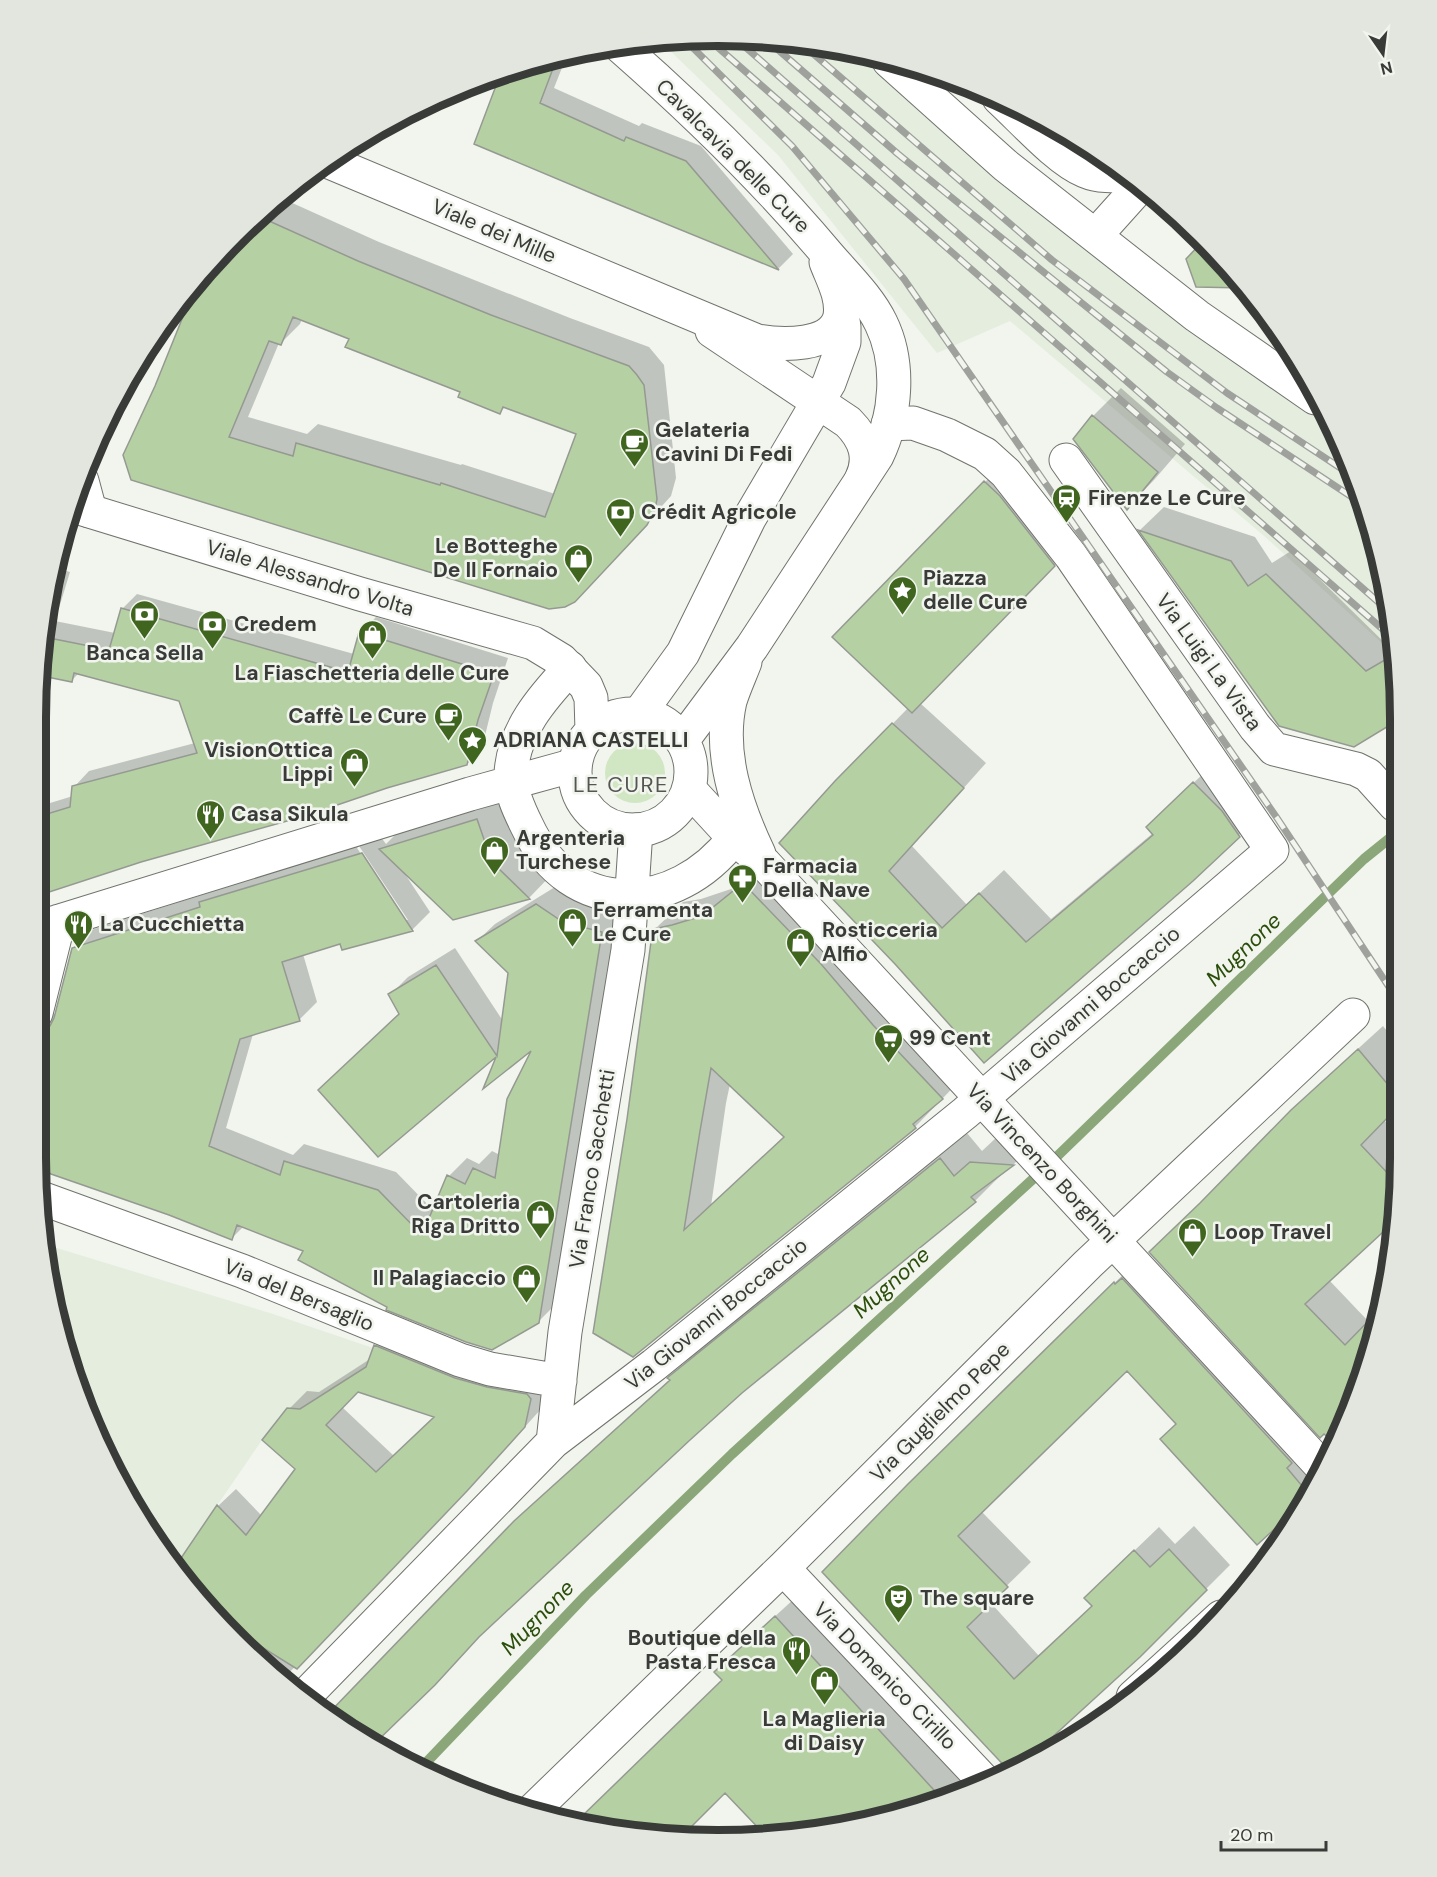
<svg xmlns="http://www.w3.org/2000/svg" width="1437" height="1877" viewBox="0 0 1437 1877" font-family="'DM Sans',sans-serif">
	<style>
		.built { fill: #e5eddf }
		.green { fill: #d1e6c3 }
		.shadow { fill: #0003; fill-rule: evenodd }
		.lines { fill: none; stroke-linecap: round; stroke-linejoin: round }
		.stream { stroke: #8ba679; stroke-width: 10 }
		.building { fill: #b5d1a3; stroke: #959992; stroke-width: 1.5; fill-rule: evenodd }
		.minor-casing { stroke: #70746d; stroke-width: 35 }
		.major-casing { stroke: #70746d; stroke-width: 35 }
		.minor { stroke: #fff; stroke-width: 33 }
		.major { stroke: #fff; stroke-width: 33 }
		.rail-casing { stroke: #9ea19c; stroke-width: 7 }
		.rail { stroke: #f1f5ee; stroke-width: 4.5; stroke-dasharray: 14; stroke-linecap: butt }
		.labels { text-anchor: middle; stroke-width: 5; stroke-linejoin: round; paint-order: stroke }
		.street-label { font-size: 21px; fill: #393b38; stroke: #f1f5ee }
		.poi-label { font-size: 21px; font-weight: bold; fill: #393b38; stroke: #f1f5ee; text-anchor: start }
		.neighbourhood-label { font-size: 22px; letter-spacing: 1.5px; fill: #545751; stroke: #f1f5ee }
		.water-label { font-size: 22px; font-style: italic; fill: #2c4e0b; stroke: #f1f5ee }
		.rim { fill: none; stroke: #393b38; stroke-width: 8 }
	</style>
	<rect width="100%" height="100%" fill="#f1f5ee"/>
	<path class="built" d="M 719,36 L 852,49 L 891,61 L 1314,397 L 1365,499 L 1395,630 L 1395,655 L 1263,535 L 1010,321 L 937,353 L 778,155 L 661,42 Z
		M 47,1245 L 273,1314 L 373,1348 L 366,1367 L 338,1385 L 311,1409 L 287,1408 L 262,1440 L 177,1564 L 128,1500 L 59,1335 Z"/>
	<path class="green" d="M605 773a30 30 0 1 1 60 0a30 30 0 1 1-60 0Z"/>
	<path class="shadow" d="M 567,55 L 554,88 L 639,126 L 642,123 L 701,146 L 793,254 L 779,268 L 598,195 L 476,143 L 502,74 Z
		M 279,197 L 379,242 L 570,318 L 649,347 L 664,365 L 676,478 L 671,496 L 595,580 L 132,479 L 156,387 L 201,278 L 268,206 ZM 302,319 L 351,338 L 463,391 L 500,412 L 506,406 L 578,433 L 555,494 L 462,464 L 461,465 L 318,424 L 307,434 L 248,417 L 279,343 L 280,344 L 300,324 Z
		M 1121,388 L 1185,444 L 1154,480 L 1127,508 L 1075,439 L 1093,416 Z
		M 990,477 L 1059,561 L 920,703 L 986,763 L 912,846 L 967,905 L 1004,870 L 1051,919 L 1153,833 L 1172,803 L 1218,760 L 1263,812 L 1192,880 L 984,1061 L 836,782 L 908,708 L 834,637 Z
		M 1164,507 L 1255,537 L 1272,563 L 1291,551 L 1390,648 L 1395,645 L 1395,721 L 1354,745 L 1280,725 L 1140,530 Z
		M 55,568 L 70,572 L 55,621 L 115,633 L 122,609 L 137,594 L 354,654 L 361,633 L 376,617 L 508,658 L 493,703 L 482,748 L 467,764 L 140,861 L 37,894 L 37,807 L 73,796 L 74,787 L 89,771 L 195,743 L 180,700 L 79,673 L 72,680 L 38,673 Z
		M 505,792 L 556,870 L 529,898 L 405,874 L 430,912 L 413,929 L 343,948 L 341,942 L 303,954 L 317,1002 L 299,1020 L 253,1034 L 226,1128 L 293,1155 L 304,1144 L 396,1172 L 434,1211 L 449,1176 L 467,1158 L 479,1164 L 492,1151 L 500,1155 L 536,1045 L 500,1052 L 378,1155 L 400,1013 L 390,995 L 408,977 L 455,948 L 503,1021 L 510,972 L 477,941 L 495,924 L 555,887 L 581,904 L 619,914 L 556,1304 L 538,1322 L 389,1306 L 305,1250 L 244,1226 L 232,1238 L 170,1213 L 52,1173 L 37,1165 L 36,1002 L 49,1014 L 57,1014 L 73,948 L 91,930 L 211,892 L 219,885 L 380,836 L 386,844 L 409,821 ZM 359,846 L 408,920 L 405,920 L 357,848 Z
		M 771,856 L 969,1071 L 915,1127 L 633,1356 L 655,929 L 683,902 L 701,899 L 731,889 ZM 730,1084 L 785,1136 L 711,1206 L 726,1103 Z
		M 1383,1026 L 1395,1041 L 1395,1109 L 1384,1120 L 1395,1132 L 1395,1238 L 1385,1227 L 1329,1280 L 1369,1322 L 1381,1310 L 1365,1378 L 1334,1441 L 1324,1432 L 1215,1190 L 1317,1086 Z
		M 967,1133 L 982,1151 L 998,1136 L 1038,1139 L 1014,1164 L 1000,1173 L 1001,1175 L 975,1201 L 741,1392 L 494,1620 L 372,1746 L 331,1714 L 543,1495 L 671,1379 L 695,1352 Z
		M 1139,1259 L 1324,1460 L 1305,1498 L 1177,1424 L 1127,1369 L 981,1511 L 1031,1562 L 990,1602 L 1039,1656 L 1093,1605 L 1110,1574 L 1159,1527 L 1175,1544 L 1194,1526 L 1230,1565 L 1139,1656 L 1013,1773 L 824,1572 L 934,1460 Z
		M 393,1328 L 545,1377 L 542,1408 L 484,1472 L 284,1678 L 236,1641 L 178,1565 L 218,1506 L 236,1489 L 262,1516 L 297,1469 L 289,1409 L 307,1391 L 319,1392 L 370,1359 L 375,1346 ZM 358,1390 L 436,1416 L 394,1456 L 342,1407 Z
		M 795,1598 L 970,1790 L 895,1818 L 725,1791 L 680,1836 L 578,1822 L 724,1680 L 735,1653 Z"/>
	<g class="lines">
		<path class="stream" d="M 421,1768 L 586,1595 L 732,1454 L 1044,1169 L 1364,859 L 1395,834"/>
	</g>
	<path class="building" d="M 557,58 L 540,103 L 624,141 L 626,137 L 686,161 L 779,270 L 598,196 L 474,144 L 500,75 Z
		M 258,216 L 358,261 L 491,315 L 629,366 L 637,375 L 644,385 L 657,499 L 655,510 L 647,525 L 575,602 L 565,607 L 549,609 L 131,480 L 123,455 L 155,386 L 197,282 ZM 293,317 L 349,339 L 345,347 L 460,392 L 458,397 L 500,414 L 503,407 L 576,434 L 545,517 L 441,483 L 440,485 L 296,443 L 293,456 L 229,437 L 269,341 L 281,345 Z
		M 1204,240 L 1244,288 L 1196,287 L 1186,259 Z
		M 1092,415 L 1158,472 L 1127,510 L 1073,439 Z
		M 984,481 L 1000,496 L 1055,566 L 912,713 L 832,637 Z
		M 1138,530 L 1231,561 L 1248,586 L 1266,574 L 1366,671 L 1395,654 L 1395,722 L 1354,747 L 1279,726 Z
		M 121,608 L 348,672 L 359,632 L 494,674 L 478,720 L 467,765 L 387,788 L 305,816 L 141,862 L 37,896 L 37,817 L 70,807 L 72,786 L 197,753 L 179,701 L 74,673 L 72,682 L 37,675 L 44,637 L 109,650 Z
		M 892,723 L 964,788 L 889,871 L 942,928 L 979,893 L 1026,942 L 1153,835 L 1146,827 L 1193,782 L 1222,811 L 1240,837 L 1193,881 L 984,1063 L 895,964 L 779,843 L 835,781 Z
		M 477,819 L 488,851 L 496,866 L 530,899 L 453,920 L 379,849 Z
		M 362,853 L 413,931 L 342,950 L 340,944 L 282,962 L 300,1021 L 240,1039 L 209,1146 L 280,1175 L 284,1161 L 378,1190 L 422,1235 L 447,1175 L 465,1184 L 473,1168 L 495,1178 L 507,1099 L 531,1051 L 483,1089 L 496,1057 L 378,1157 L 318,1090 L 399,1014 L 388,994 L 436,965 L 497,1056 L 508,973 L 475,941 L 536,904 L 563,922 L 602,932 L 539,1323 L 492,1350 L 466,1342 L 386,1310 L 387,1307 L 298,1260 L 303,1251 L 237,1225 L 232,1240 L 169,1215 L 51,1174 L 37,1167 L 36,1060 L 44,1029 L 50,1026 L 54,1018 L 72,948 L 200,907 L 199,902 Z
		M 743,883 L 821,964 L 873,1025 L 943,1099 L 913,1124 L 916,1128 L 633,1357 L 593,1333 L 627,1119 L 651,942 L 654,929 L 672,925 L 702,916 ZM 711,1068 L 784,1137 L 684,1230 L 700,1131 Z
		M 1358,1049 L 1395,1093 L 1395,1110 L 1361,1145 L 1395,1181 L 1395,1221 L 1305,1304 L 1345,1345 L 1381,1308 L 1365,1378 L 1333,1442 L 1324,1434 L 1320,1438 L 1149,1252 L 1200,1203 L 1291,1110 Z
		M 940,1158 L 954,1176 L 970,1162 L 1014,1165 L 971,1197 L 976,1202 L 742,1393 L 690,1440 L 479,1637 L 435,1685 L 372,1746 L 329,1713 L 514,1521 L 670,1380 L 667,1378 Z
		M 1122,1278 L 1292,1463 L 1287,1468 L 1308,1493 L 1304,1502 L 1257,1545 L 1160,1439 L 1176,1424 L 1127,1371 L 958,1536 L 1008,1587 L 967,1627 L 1014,1679 L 1092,1606 L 1084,1598 L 1134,1550 L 1150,1567 L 1169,1549 L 1207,1590 L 1140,1657 L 1012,1774 L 822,1572 L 908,1484 L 1114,1282 L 1115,1284 Z
		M 374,1345 L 455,1378 L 487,1387 L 527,1394 L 531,1399 L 525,1427 L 467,1491 L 297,1669 L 220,1621 L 177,1564 L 217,1505 L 246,1535 L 295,1469 L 262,1440 L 287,1408 L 300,1409 L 366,1367 ZM 358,1392 L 434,1417 L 376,1472 L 326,1425 Z
		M 775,1616 L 943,1800 L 895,1818 L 765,1835 L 725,1793 L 682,1836 L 576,1822 L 722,1680 L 714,1672 Z"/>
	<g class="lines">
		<defs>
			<path id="minor" d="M 999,98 C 1022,119 1058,160 1085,171 C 1099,177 1113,176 1127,175
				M 712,331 L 848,422 C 865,439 872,458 861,480
				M 1066,460 L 1255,727 L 1274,749 L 1356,769 L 1368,775 L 1395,805
				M 82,481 L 90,511
				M 745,662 C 740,675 734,688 730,701 C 718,753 737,808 759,854
				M 570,668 C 542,698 513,731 511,774 C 510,791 519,810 527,826 C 570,919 675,915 734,838
				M 639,714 L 683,653 L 749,519 L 829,383 L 844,342 L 844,327 L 840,299
				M 689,789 L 734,838 L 765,864 L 1321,1466
				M 37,928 L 470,794 L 575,765
				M 36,1013 L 59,921
				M 41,1198 L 242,1271 L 460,1360 L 490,1369 L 560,1381
				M 553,1442 L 565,1332 L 628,950 L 636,830
				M 783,1568 L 986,1783
				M 306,1695 L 553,1442 L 654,1365 L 965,1113 L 1272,850 L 1071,556 L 1006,473 L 985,454 L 947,435 L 913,423 L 888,424
				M 1133,1697 L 1221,1617
				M 530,1813 L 783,1568 L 1088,1264 L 1353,1015"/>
			<path id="major" d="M 620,46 C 694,111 765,180 828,255 C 846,276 869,298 881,323 C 901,364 896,416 877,456 L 752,647 L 682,741
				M 889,61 L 1005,165 L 1197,316 L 1315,398
				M 327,161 L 757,341 C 780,345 834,348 840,316 C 843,297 832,278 826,262
				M 1096,235 L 1140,186
				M 73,506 L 360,594 L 533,643 L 561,660 L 586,686 L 591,698 L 592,731
				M575 772a58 58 0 1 1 116 0a58 58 0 1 1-116 0Z"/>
		</defs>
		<use href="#minor" class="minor-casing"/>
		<use href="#major" class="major-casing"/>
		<use href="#minor" class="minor"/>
		<use href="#major" class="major"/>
		<defs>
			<path id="rail" d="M 706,37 L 1395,640
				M 735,38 L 1392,614
				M 684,39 L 792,146 L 904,279 L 1277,818 L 1395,996
				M 768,41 L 898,154 L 1167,372 L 1217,408 L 1367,507
				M 802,44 L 1052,260 L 1227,393 L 1354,477"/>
		</defs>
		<use href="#rail" class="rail-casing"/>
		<use href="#rail" class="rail"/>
	</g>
	<defs>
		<symbol id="cafe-pin" viewBox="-11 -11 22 30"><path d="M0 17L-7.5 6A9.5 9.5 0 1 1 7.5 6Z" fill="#3f651f" stroke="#f1f5ee"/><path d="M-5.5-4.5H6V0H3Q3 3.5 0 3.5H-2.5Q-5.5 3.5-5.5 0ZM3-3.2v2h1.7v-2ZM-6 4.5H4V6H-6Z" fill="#fff"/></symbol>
		<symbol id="station-pin" viewBox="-11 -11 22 30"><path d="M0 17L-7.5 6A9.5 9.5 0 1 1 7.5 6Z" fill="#3f651f" stroke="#f1f5ee"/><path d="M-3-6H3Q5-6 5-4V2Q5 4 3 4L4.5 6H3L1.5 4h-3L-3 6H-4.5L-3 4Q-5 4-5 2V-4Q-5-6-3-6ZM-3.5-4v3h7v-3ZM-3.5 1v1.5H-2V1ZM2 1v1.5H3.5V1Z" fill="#fff"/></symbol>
		<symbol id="bank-pin" viewBox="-11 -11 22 30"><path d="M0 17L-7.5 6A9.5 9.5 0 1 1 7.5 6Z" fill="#3f651f" stroke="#f1f5ee"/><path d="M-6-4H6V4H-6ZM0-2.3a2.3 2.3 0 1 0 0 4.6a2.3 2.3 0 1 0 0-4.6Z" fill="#fff"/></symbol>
		<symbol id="shop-pin" viewBox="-11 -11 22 30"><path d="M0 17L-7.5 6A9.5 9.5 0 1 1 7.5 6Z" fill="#3f651f" stroke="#f1f5ee"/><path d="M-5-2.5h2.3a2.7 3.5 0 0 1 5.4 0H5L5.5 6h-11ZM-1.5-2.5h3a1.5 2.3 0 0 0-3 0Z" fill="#fff"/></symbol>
		<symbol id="sight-pin" viewBox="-11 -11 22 30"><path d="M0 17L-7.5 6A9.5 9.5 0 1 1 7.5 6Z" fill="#3f651f" stroke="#f1f5ee"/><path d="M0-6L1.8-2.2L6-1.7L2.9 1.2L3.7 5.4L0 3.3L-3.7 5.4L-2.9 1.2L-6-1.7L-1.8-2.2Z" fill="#fff"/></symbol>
		<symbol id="restaurant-pin" viewBox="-11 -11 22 30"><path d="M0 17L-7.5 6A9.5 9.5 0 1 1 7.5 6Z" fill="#3f651f" stroke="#f1f5ee"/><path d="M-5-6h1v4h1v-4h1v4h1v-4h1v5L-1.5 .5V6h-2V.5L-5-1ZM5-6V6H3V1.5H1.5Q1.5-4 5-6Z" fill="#fff"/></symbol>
		<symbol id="pharmacy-pin" viewBox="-11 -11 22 30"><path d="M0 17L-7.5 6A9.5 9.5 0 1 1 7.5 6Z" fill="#3f651f" stroke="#f1f5ee"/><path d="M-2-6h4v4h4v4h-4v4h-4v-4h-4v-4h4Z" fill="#fff"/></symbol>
		<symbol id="supermarket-pin" viewBox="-11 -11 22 30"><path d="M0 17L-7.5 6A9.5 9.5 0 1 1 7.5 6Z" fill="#3f651f" stroke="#f1f5ee"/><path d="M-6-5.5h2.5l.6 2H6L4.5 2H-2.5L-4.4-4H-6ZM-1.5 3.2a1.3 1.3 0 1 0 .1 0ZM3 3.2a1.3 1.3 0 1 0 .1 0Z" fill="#fff"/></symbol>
		<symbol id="theatre-pin" viewBox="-11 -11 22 30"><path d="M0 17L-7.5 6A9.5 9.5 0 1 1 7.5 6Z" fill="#3f651f" stroke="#f1f5ee"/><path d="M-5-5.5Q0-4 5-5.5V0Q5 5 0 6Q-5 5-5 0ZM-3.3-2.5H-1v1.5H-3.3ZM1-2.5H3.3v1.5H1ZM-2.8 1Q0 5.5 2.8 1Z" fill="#fff"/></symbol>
	</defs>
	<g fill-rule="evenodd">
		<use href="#cafe-pin" x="618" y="426" width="33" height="45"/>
		<use href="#station-pin" x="1050" y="482" width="33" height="45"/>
		<use href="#bank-pin" x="604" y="496" width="33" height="45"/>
		<use href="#shop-pin" x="562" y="542" width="33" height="45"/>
		<use href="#sight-pin" x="886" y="574" width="33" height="45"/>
		<use href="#bank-pin" x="128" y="598" width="33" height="45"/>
		<use href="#bank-pin" x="196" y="608" width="33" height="45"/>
		<use href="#shop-pin" x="356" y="618" width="33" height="45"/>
		<use href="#cafe-pin" x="432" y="700" width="33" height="45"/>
		<use href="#sight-pin" x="456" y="724" width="33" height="45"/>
		<use href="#shop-pin" x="338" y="746" width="33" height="45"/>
		<use href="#restaurant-pin" x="194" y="798" width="33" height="45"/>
		<use href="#shop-pin" x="478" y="834" width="33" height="45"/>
		<use href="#pharmacy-pin" x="726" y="862" width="33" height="45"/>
		<use href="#shop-pin" x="556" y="906" width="33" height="45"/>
		<use href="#restaurant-pin" x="62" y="908" width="33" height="45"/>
		<use href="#shop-pin" x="784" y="926" width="33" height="45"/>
		<use href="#supermarket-pin" x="872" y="1022" width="33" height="45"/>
		<use href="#shop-pin" x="524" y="1198" width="33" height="45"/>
		<use href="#shop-pin" x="1176" y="1216" width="33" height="45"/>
		<use href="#shop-pin" x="510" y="1262" width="33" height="45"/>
		<use href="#theatre-pin" x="882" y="1582" width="33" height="45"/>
		<use href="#restaurant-pin" x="780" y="1634" width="33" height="45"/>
		<use href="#shop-pin" x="808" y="1664" width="33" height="45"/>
	</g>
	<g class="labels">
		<g class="street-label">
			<text transform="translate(733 156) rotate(45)" y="7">Cavalcavia delle Cure</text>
			<text transform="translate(494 231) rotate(23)" y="7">Viale dei Mille</text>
			<text transform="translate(310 578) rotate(17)" y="7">Viale Alessandro Volta</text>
			<text transform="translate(1209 662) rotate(54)" y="7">Via Luigi La Vista</text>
			<text transform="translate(1091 1005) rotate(-41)" y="7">Via Giovanni Boccaccio</text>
			<text transform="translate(1042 1163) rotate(47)" y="7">Via Vincenzo Borghini</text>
			<text transform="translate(592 1169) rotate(-81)" y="7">Via Franco Sacchetti</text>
			<text transform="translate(299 1295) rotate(22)" y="7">Via del Bersaglio</text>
			<text transform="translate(716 1314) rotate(-39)" y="7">Via Giovanni Boccaccio</text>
			<text transform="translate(940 1412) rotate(-45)" y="7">Via Guglielmo Pepe</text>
			<text transform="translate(885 1676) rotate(46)" y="7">Via Domenico Cirillo</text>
		</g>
		<g class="poi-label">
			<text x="655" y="437">Gelateria<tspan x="655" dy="24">Cavini Di Fedi</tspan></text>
			<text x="1088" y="505">Firenze Le Cure</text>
			<text x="641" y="519">Crédit Agricole</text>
			<text x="558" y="553" text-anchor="end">Le Botteghe<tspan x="558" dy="24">De Il Fornaio</tspan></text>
			<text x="923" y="585">Piazza<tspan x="923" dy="24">delle Cure</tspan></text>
			<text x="234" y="631">Credem</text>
			<text x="145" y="660" text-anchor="middle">Banca Sella</text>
			<text x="372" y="680" text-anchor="middle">La Fiaschetteria delle Cure</text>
			<text x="427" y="723" text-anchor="end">Caffè Le Cure</text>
			<text x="493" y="747">ADRIANA CASTELLI</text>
			<text x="333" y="757" text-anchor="end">VisionOttica<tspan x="333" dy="24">Lippi</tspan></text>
			<text x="231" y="821">Casa Sikula</text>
			<text x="516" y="845">Argenteria<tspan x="516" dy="24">Turchese</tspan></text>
			<text x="763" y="873">Farmacia<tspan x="763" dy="24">Della Nave</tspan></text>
			<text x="593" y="917">Ferramenta<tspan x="593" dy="24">Le Cure</tspan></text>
			<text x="100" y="931">La Cucchietta</text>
			<text x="822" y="937">Rosticceria<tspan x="822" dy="24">Alfio</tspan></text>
			<text x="909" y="1045">99 Cent</text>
			<text x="520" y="1209" text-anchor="end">Cartoleria<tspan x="520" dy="24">Riga Dritto</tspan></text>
			<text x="1214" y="1239">Loop Travel</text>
			<text x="506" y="1285" text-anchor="end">Il Palagiaccio</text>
			<text x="920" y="1605">The square</text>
			<text x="776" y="1645" text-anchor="end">Boutique della<tspan x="776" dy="24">Pasta Fresca</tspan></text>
			<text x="824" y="1726" text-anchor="middle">La Maglieria<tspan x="824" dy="24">di Daisy</tspan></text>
		</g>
		<g class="neighbourhood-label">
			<text x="621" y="792">LE CURE</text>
		</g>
		<g class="water-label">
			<text transform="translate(1243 949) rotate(-44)" y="8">Mugnone</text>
			<text transform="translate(891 1282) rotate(-42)" y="8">Mugnone</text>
			<text transform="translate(537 1617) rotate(-46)" y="8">Mugnone</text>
		</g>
	</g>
	<path d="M0 0H1437V1877H0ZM718 46H718A672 672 0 0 1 1390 718V1158A672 672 0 0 1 718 1830H718A672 672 0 0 1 46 1158V718A672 672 0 0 1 718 46Z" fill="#e2e6df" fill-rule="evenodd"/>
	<path class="rim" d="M718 46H718A672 672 0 0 1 1390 718V1158A672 672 0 0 1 718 1830H718A672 672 0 0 1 46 1158V718A672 672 0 0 1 718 46Z"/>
	<g transform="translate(1383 54) rotate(166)" stroke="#f1f5ee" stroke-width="4.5" paint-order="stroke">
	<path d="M0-4.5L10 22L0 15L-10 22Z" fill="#393b38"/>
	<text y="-9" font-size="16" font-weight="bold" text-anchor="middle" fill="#393b38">N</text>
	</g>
	<path d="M1221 1841v9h105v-9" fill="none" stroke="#393b38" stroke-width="3"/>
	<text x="1230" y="1841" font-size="18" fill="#393b38" stroke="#f1f5ee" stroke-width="4.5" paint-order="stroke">20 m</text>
</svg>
